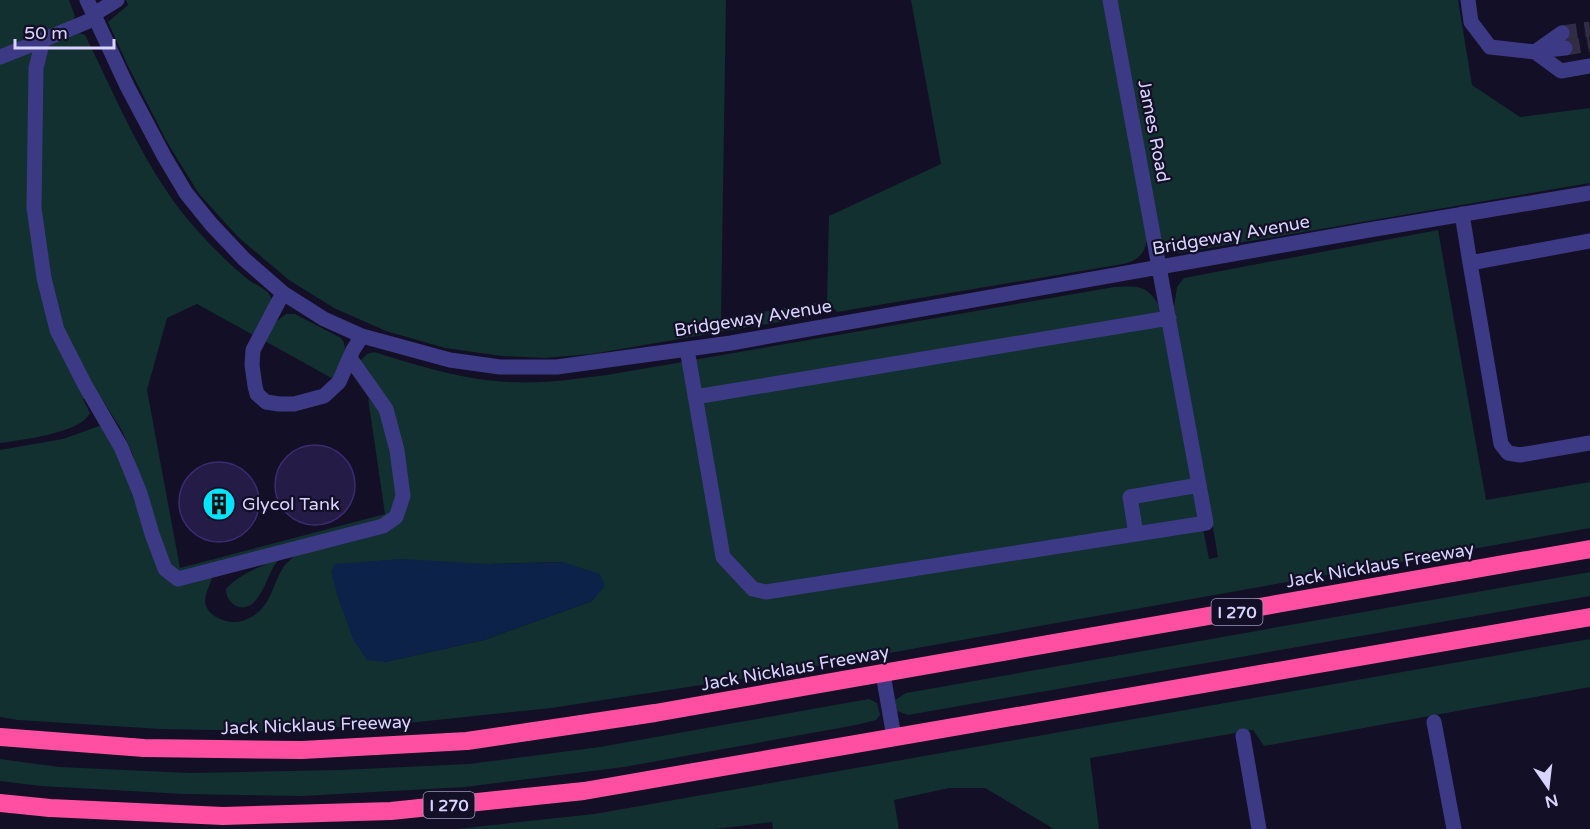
<svg xmlns="http://www.w3.org/2000/svg" width="1590" height="829" viewBox="0 0 1590 829" font-family="'Varela Round',sans-serif">
	<style>
		.green { fill: #12302f; fill-rule: evenodd }
		.water { fill: #0c2248 }
		.building { fill: #241b47; stroke: #3b2d73; stroke-width: 1.5 }
		.lines { fill: none; stroke-linecap: round; stroke-linejoin: round }
		.minor-tunnel { stroke: #312d47; stroke-width: 15; stroke-dasharray: 15 8; stroke-linecap: butt }
		.minor { stroke: #3d3a85; stroke-width: 15 }
		.highway { stroke: #ff4fa3; stroke-width: 18 }
		.labels { text-anchor: middle; stroke-width: 4.5; stroke-linejoin: round; paint-order: stroke }
		.shield { fill: #130f26; stroke: #9e99be; stroke-width: 1.5 }
		.shield-label { font-size: 16px; font-weight: bold; fill: #d9d4ff }
		.street-label { font-size: 18px; fill: #d9d4ff; stroke: #130f26 }
		.poi-label { font-size: 18px; fill: #d9d4ff; stroke: #130f26; text-anchor: start }
	</style>
	<rect width="100%" height="100%" fill="#130f26"/>
	<path class="green" d="M 0,0 L 69,0 L 75,16 L 71,24 L 0,53 Z
		M 126,0 L 726,0 L 721,319 L 816,303 L 814,309 L 808,317 L 592,354 L 544,358 L 502,356 L 445,348 L 386,331 L 334,308 L 289,280 L 238,237 L 199,194 L 167,142 L 127,64 L 108,22 L 128,5 Z
		M 911,0 L 1105,0 L 1147,237 C 1146,253 1139,260 1123,264 L 837,312 L 827,301 L 829,216 L 941,164 Z
		M 1117,0 L 1458,0 L 1472,85 L 1520,117 L 1590,108 L 1590,183 L 1180,253 L 1171,250 L 1160,237 Z
		M 76,32 L 85,35 C 118,101 147,175 197,230 C 213,248 231,266 250,281 C 256,285 269,290 271,298 C 273,307 259,328 255,336 L 197,304 L 167,318 L 147,390 L 180,568 L 385,514 L 368,398 L 378,408 L 388,430 L 398,490 L 388,516 L 377,524 L 176,573 L 164,562 L 133,455 L 121,429 L 100,396 L 83,399 L 90,413 C 81,433 21,440 0,443 L 0,61 L 35,48 L 43,53 L 51,42 Z
		M 1438,230 L 1486,500 L 1590,482 L 1590,528 L 760,676 L 551,708 L 408,723 L 273,731 L 160,729 L 18,720 L 0,717 L 0,450 L 63,439 L 99,426 L 109,429 L 165,575 L 212,578 C 210,585 205,594 205,601 C 206,617 229,625 242,621 C 272,611 270,588 284,566 C 287,563 291,559 294,556 L 387,530 L 407,472 L 360,361 L 367,354 L 374,352 C 419,366 463,380 510,382 C 543,384 575,379 607,375 L 1114,287 C 1135,286 1147,284 1158,304 L 1209,559 L 1218,557 L 1174,307 L 1177,287 L 1184,278 ZM 563,562 L 592,601 L 484,640 L 385,662 L 489,564 Z
		M 286,314 L 295,314 L 341,338 C 351,349 339,368 335,380 L 263,340 L 277,321 Z
		M 279,559 C 268,572 265,593 252,604 C 240,613 226,603 226,589 C 239,574 261,566 279,559 Z
		M 1590,572 L 1590,596 L 908,715 L 897,711 L 895,700 L 906,693 Z
		M 1590,639 L 1590,687 L 1264,746 L 1253,730 L 1090,758 L 1099,829 L 1054,829 L 985,788 L 949,788 L 894,800 L 899,829 L 773,829 L 772,822 L 715,829 L 456,829 L 594,814 Z
		M 869,699 L 877,703 L 880,715 L 876,720 L 856,725 L 624,767 L 465,787 L 302,796 L 184,794 L 41,786 L 0,781 L 0,759 L 59,767 L 190,773 L 340,770 L 469,764 L 600,747 Z"/>
	<path class="water" d="M 400,559 L 489,564 L 563,562 L 600,574 L 605,586 L 592,601 L 484,640 L 385,662 L 367,660 L 353,639 L 337,595 L 331,571 L 335,564 Z"/>
	<path class="building" d="M275 485a40 40 0 1 1 80 0a40 40 0 1 1-80 0Z
		M179 502a40 40 0 1 1 80 0a40 40 0 1 1-80 0Z"/>
	<g class="lines">
		<path class="minor-tunnel" d="M 1562,33 L 1590,29
			M 1565,48 L 1590,44"/>
		<path class="minor" d="M 87,0 L 127,86 L 164,156 L 186,193 L 211,224 L 244,259 L 283,293 L 324,319 L 362,336 L 450,360 L 500,367 L 557,367 L 731,343 L 1363,231 L 1590,193
			M 1468,0 L 1471,22 L 1490,47 L 1535,52 L 1561,71 L 1590,66
			M 94,14 L 117,0
			M 96,18 L 43,40 L 36,68 L 34,208 L 44,278 L 57,330 L 85,385 L 121,447 L 140,493 L 152,534 L 165,569 L 178,579 L 383,526 L 396,517 L 403,496 L 397,450 L 386,409 L 350,358
			M 1538,51 L 1565,48
			M 1535,52 L 1562,33
			M 0,57 L 43,40
			M 1462,214 L 1470,263
			M 1590,241 L 1470,263 L 1501,444 L 1508,453 L 1520,455 L 1590,443
			M 283,293 L 253,350 L 252,365 L 255,386 L 257,394 L 266,402 L 279,404 L 294,404 L 324,396 L 339,382 L 353,350 L 362,336
			M 687,349 L 723,557 L 753,589 L 766,592 L 1206,523 L 1110,0
			M 695,397 L 1169,318
			M 1136,534 L 1130,497 L 1199,485
			M 883,674 L 894,737
			M 1434,722 L 1454,829
			M 1243,736 L 1259,829"/>
		<path class="highway" d="M 0,737 L 144,748 L 302,750 L 467,741 L 655,713 L 1590,549
			M 0,803 L 50,808 L 223,816 L 391,811 L 584,791 L 1590,617"/>
	</g>
	<defs>
		<symbol id="building-disc" viewBox="-11 -11 22 22"><circle r="9.5" fill="#00e5ff" stroke="#130f26"/><path d="M-4-6H4V6H1V3H-1V6H-4ZM-2.5-4.3h1.7v1.8h-1.7ZM.8-4.3h1.7v1.8H.8ZM-2.5-1h1.7V.8h-1.7ZM.8-1h1.7V.8H.8Z" fill="#111"/></symbol>
	</defs>
	<g fill-rule="evenodd">
		<use href="#building-disc" x="200" y="485" width="38" height="38"/>
	</g>
	<g class="labels">
		<g class="shield">
			<rect x="1211.5" y="599" width="51" height="26" rx="4.5"/>
			<rect x="423.5" y="792" width="51" height="26" rx="4.5"/>
		</g>
		<g class="shield-label">
			<text x="1237" y="618">I 270</text>
			<text x="449" y="811">I 270</text>
		</g>
		<g class="street-label">
			<text transform="translate(1154 131) rotate(79)" y="6">James Road</text>
			<text transform="translate(1231 235) rotate(-10)" y="6">Bridgeway Avenue</text>
			<text transform="translate(753 318) rotate(-9)" y="6">Bridgeway Avenue</text>
			<text transform="translate(1380 565) rotate(-10)" y="6">Jack Nicklaus Freeway</text>
			<text transform="translate(795 668) rotate(-10)" y="6">Jack Nicklaus Freeway</text>
			<text transform="translate(316 725) rotate(-2)" y="6">Jack Nicklaus Freeway</text>
		</g>
		<g class="poi-label">
			<text x="242" y="510">Glycol Tank</text>
		</g>
	</g>
	<g transform="translate(1548 787) rotate(166)" stroke="#130f26" stroke-width="4.5" paint-order="stroke">
	<path d="M0-4.5L10 22L0 15L-10 22Z" fill="#d9d4ff"/>
	<text y="-9" font-size="16" font-weight="bold" text-anchor="middle" fill="#d9d4ff">N</text>
	</g>
	<path d="M15 39v9h99v-9" fill="none" stroke="#d9d4ff" stroke-width="3"/>
	<text x="24" y="39" font-size="18" fill="#d9d4ff" stroke="#130f26" stroke-width="4.5" paint-order="stroke">50 m</text>
</svg>
